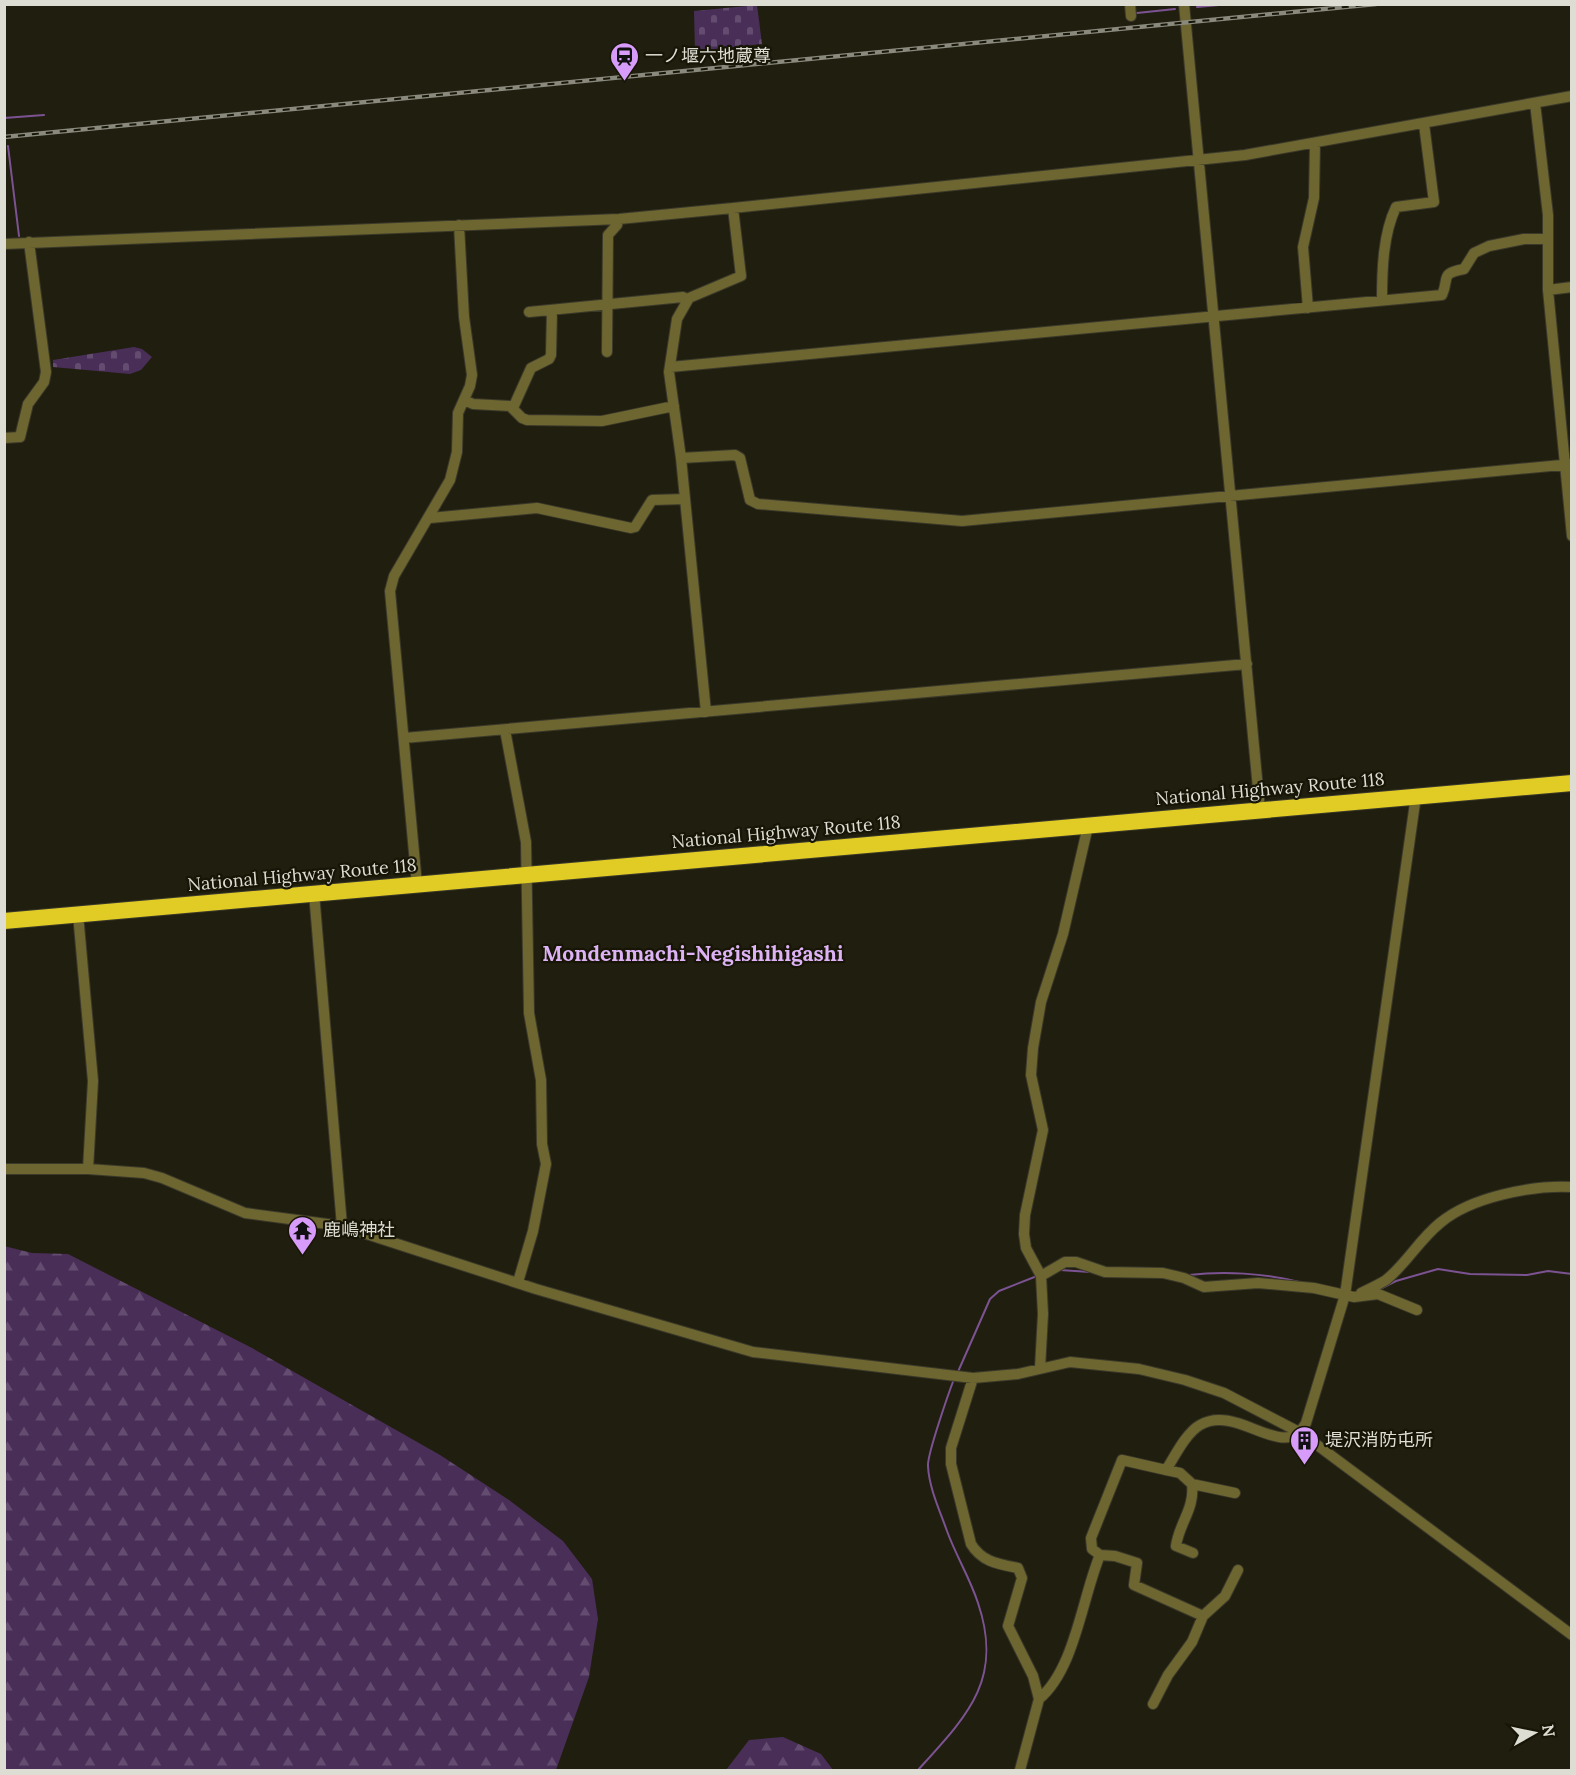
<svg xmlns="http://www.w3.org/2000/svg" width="1576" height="1775" viewBox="0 0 1576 1775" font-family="Lora,'Noto Sans JP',serif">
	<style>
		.forest { fill: url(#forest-firs) }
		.cemetery { fill: url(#cemetery-stones) }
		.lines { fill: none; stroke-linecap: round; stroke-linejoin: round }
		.stream { stroke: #7c5392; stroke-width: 2 }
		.minor-casing { stroke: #3b392a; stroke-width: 12 }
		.highway-casing { stroke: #3b392a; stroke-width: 18 }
		.minor { stroke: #6d6630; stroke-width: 10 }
		.highway { stroke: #e1cc26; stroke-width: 16 }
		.rail-casing { stroke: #8a897d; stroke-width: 4.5 }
		.rail { stroke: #171506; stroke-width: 2; stroke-dasharray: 7; stroke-linecap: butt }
		.labels { text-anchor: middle; stroke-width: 4.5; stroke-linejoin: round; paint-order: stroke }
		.poi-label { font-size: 18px; fill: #deddd3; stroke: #171506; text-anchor: start }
		.street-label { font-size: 18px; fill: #deddd3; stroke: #171506 }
		.quarter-label { font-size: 21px; font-weight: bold; fill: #ddb3f5; stroke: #171506 }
	</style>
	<defs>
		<pattern id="forest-firs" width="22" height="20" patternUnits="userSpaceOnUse" patternTransform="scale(1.5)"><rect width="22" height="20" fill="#492e58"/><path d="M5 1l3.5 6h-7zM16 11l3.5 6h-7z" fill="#634c6f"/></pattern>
		<pattern id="cemetery-stones" width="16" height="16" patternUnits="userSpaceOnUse" patternTransform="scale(1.5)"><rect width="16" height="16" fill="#492e58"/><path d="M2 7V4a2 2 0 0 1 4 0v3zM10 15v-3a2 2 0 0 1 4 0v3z" fill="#634c6f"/></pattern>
	</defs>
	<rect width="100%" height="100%" fill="#201e0f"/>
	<path class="forest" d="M 4,1246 L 32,1253 L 68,1254 L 252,1348 L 440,1455 L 509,1500 L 563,1541 L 592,1579 L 598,1619 L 589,1677 L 556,1770 L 5,1770 Z
		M 783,1737 L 821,1754 L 833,1770 L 726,1770 L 749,1740 Z"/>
	<path class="cemetery" d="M 757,5 L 762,44 L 695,51 L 694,11 Z
		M 134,347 L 142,349 L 152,357 L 141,370 L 130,374 L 53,367 L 53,360 Z"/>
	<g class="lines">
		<path class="stream" d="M 1197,7 L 1230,4
			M 1137,13 L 1175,9
			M 4,118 L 44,115
			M 8,146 L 19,236
			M 1060,1270 L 1090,1272
			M 1189,1275 C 1223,1271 1265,1273 1299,1282
			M 1378,1290 L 1396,1281 L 1438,1269 L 1470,1274 L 1527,1275 L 1548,1271 L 1572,1274
			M 957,1374 L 990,1299 L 999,1291 L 1037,1276
			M 918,1770 C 967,1716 1004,1680 978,1603 C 970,1578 956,1556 947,1531 C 940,1511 929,1488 928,1466 C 927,1455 949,1392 954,1379"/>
		<defs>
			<path id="minor" d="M 1130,4 L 1131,16
				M 1184,4 L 1260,810
				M 1535,103 L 1548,215 L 1548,290 L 1572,536
				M 4,244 L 619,219 L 733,208 L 1245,155 L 1572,96
				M 1548,290 L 1572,287
				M 1382,300 C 1382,270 1383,234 1396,207 L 1434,202 L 1424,124
				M 1308,308 L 1303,247 L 1314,198 L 1315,143
				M 529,312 L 683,297 L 688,300
				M 607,352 L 608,235 L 617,225 L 619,219
				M 670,367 L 1442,295 C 1450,277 1439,274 1464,269 L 1474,253 L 1489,246 L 1524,239 L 1548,239
				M 464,400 L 473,404 L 510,406 L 522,418 L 527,420 L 602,421 L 674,406
				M 513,408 L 531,368 L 549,359 L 551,355 L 552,310
				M 4,438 L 20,437 L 28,404 L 44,382 L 46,372 L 29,242
				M 681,458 L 735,455 L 740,458 L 750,500 L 758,504 L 962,521 L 1572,464
				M 430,518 L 537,508 L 631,528 L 635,527 L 652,500 L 685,499
				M 706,712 L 681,458 L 669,372 L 677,319 L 689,298 L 741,276 L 733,208
				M 505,730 L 526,842 L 529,1013 L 541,1080 L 542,1144 L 546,1164 L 533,1231 L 518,1282
				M 404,738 L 1247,664
				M 417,885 L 390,591 L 394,576 L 450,480 L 457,452 L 458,413 L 470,386 L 472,375 L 464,317 L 459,225
				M 314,893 L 342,1226
				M 78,914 L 93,1081 L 88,1169
				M 4,1169 L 88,1169 L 144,1173 L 162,1178 L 245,1213 L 342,1226 L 536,1289 L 753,1352 L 973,1378 L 1018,1374 L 1070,1362 L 1139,1369 L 1185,1380 L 1224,1393 L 1301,1433 L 1572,1635
				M 1041,1276 L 1065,1262 L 1076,1262 L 1105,1272 L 1163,1273 L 1184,1278 L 1204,1287 L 1258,1283 L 1314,1288 L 1354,1297 L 1378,1294 L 1417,1310
				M 1361,1293 C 1369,1289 1378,1285 1386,1280 C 1406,1264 1419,1240 1440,1223 C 1471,1197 1532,1185 1572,1187
				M 1040,1368 L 1043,1314 L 1041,1276 L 1026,1248 L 1024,1234 L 1025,1215 L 1043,1130 L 1031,1075 L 1033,1048 L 1041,1002 L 1063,934 L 1088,826
				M 973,1378 L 951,1448 L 951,1464 L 971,1544 C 982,1562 998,1564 1018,1568 L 1022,1578 L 1008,1626 L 1033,1676 L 1039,1699 L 1020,1770
				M 1166,1470 L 1180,1473 L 1192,1484 C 1195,1509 1179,1523 1176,1546 L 1193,1553
				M 1192,1484 L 1235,1493
				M 1100,1555 L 1115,1556 L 1137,1563 L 1134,1585 L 1203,1616
				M 1039,1699 C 1075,1669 1082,1598 1100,1555 L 1092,1549 L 1091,1538 L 1122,1460 L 1166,1470 C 1175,1456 1186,1433 1200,1425 C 1239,1403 1284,1464 1306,1423 L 1345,1295 L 1416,796
				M 1153,1704 L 1168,1675 L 1192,1642 L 1203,1616 L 1225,1596 L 1238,1570"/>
			<path id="highway" d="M 4,921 L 1572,783"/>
		</defs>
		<use href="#minor" class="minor-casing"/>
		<use href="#highway" class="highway-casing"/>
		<use href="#minor" class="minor"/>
		<use href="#highway" class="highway"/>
		<defs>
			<path id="rail" d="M 4,137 L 1376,4"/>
		</defs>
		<use href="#rail" class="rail-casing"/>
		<use href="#rail" class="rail"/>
	</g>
	<defs>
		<symbol id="station-pin" viewBox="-11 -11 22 30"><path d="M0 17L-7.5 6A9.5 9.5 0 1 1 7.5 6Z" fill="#d79bf9" stroke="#171506"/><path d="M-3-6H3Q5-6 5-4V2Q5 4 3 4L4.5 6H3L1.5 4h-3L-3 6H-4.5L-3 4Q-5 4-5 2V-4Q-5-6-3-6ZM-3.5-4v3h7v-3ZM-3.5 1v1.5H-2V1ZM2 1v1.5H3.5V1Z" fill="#111"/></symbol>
		<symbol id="temple-pin" viewBox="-11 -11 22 30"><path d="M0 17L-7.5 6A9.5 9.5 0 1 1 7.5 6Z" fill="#d79bf9" stroke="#171506"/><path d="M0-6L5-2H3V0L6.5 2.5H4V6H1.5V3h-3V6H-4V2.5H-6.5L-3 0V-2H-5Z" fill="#111"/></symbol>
		<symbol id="building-pin" viewBox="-11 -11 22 30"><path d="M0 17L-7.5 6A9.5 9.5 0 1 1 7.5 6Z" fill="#d79bf9" stroke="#171506"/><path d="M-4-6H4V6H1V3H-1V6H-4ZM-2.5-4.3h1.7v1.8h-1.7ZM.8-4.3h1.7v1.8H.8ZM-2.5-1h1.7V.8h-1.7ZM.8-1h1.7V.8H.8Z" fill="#111"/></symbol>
	</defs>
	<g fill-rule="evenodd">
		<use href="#station-pin" x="608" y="40" width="33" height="45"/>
		<use href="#temple-pin" x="286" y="1214" width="33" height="45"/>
		<use href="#building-pin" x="1288" y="1424" width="33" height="45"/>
	</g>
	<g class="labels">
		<g class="poi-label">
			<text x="645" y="62">一ノ堰六地蔵尊</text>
			<text x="323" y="1236">鹿嶋神社</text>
			<text x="1325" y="1446">堤沢消防屯所</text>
		</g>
		<g class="street-label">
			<text transform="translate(1270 789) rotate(-5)" y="6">National Highway Route 118</text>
			<text transform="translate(786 832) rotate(-5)" y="6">National Highway Route 118</text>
			<text transform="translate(302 875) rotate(-5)" y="6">National Highway Route 118</text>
		</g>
		<g class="quarter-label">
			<text x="693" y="961">Mondenmachi-Negishihigashi</text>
		</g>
	</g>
	<rect width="1576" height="1775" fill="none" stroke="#deddd3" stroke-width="12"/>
	<g transform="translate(1534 1733) rotate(81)" stroke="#171506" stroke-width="4.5" paint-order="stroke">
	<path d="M0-4.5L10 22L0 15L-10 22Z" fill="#deddd3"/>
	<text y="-9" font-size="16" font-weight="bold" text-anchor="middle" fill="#deddd3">N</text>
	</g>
</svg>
